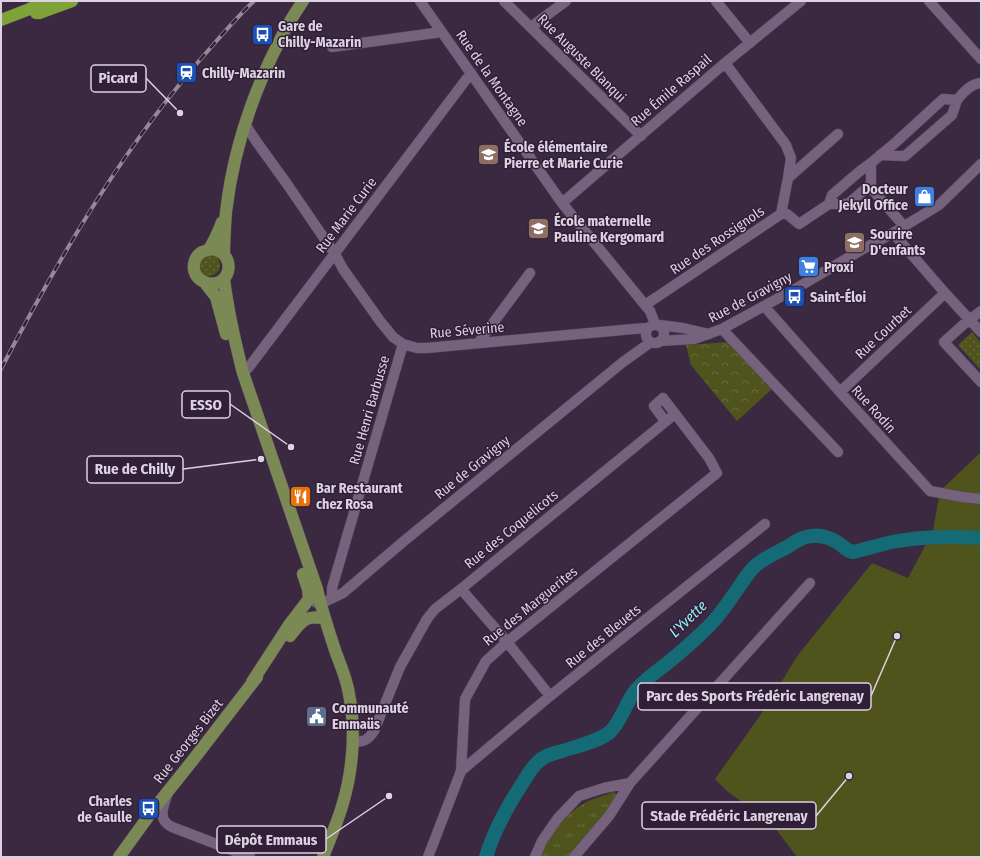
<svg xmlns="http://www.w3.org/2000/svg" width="982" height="858" viewBox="0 0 982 858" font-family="'Fira Sans Condensed',sans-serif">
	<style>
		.grass { fill: url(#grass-dots) }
		.forest { fill: url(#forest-crowns) }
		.park { fill: url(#park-tufts) }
		.pitch { fill: #4f541d }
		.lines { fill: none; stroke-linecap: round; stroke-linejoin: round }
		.river { stroke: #156b75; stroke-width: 14 }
		.minor-casing { stroke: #56475c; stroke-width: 11 }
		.major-casing { stroke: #56475c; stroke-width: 13 }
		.highway-casing { stroke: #56475c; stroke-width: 13 }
		.minor { stroke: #76627d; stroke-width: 10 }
		.major { stroke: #7b8954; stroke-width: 12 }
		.highway { stroke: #7fa338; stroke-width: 12 }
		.rail-casing { stroke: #96879a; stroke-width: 4 }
		.rail { stroke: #311f37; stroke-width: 2.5; stroke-dasharray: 8; stroke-linecap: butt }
		.labels { text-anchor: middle; stroke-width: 3; stroke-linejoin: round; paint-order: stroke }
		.poi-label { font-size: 14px; font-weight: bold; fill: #ddd2e1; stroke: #311f37; text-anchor: start }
		.street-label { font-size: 14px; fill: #ddd2e1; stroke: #311f37 }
		.water-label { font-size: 15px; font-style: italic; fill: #96eefa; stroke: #311f37 }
		.leader { fill: none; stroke: #ddd2e1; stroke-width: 1.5 }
		.callout-dot { fill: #ddd2e1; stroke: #311f37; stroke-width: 1.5 }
		.callout { fill: #311f37; stroke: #ddd2e1; stroke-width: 1.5 }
		.callout-label { font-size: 15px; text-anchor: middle; font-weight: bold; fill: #ddd2e1 }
	</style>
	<defs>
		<pattern id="grass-dots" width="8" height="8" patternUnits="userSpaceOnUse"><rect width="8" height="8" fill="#4f541d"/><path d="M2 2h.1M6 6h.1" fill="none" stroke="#686c3e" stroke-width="1.8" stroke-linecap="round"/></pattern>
		<pattern id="forest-crowns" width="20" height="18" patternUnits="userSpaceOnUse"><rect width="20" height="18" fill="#4f541d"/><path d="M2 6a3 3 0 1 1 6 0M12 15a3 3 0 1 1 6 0" fill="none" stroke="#686c3e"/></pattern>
		<pattern id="park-tufts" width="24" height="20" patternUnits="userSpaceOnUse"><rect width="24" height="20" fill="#4f541d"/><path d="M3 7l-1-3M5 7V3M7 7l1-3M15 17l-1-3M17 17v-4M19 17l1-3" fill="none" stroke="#686c3e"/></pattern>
	</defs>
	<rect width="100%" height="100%" fill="#3b2941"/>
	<path class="grass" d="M 207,254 L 217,257 C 229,274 203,283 199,270 C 199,267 199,263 199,260 Z
		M 972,332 L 981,343 L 980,369 L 958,345 Z"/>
	<path class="forest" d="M 729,342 L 773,388 L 737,421 L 691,365 L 686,345 Z"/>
	<path class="park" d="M 614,792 L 618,796 L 609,810 L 572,857 L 538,857 L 555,826 L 577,808 L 588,801 Z"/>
	<path class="pitch" d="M 981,452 L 981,857 L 797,857 L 769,820 L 728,792 L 715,779 L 764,710 L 798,655 L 872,563 L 908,578 L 933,531 L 940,491 Z"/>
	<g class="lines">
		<path class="river" d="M 486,857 C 494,830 507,807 522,784 C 527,776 531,768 538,762 C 543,756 552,754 559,752 C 574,747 598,742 610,732 C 620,723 626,703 635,691 C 644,681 654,673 665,665 C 680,653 696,639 710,625 C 722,613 731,598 741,584 C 745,578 749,572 754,567 C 763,558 776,553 787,547 C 792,544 797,540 803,538 C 816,533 828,536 840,544 C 844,547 847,551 853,552 C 866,549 879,545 892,542 C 921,536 951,536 981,538"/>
		<defs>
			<path id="minor" d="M 420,1 L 562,203 L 645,305 L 650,311 L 655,324
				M 504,1 L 641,136
				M 716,1 L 750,43
				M 929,1 L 981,59
				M 531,27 L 566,1
				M 332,47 L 442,32
				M 245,124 L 256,141 L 287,184 L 335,254 L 343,269 L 380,321 L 393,337 L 403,344 L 417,348 L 427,348 L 633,329 L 648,328
				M 880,155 L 905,156 L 952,115 L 957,100
				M 871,163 L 871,184 L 848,204 L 829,204 L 832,195 L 860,171 L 871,163 L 895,143 L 943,99 L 957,100 C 964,92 970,84 981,83
				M 788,178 L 838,134
				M 869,186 L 904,226
				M 562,203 L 725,63 L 801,1
				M 781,214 L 787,214 L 799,224 L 829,204
				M 893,233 L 945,293 L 981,332
				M 645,305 L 781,214 L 788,178 L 791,158 L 786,145 L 725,63
				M 764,306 L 840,392 L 930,491 L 962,497 L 981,499
				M 981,311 L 964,324 L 944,342 L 981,382
				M646 334a9 9 0 1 1 18 0a9 9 0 1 1-18 0Z
				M 659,325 L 683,328 L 709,334
				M 722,329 L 838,452
				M 660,341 L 694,339 L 722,329 L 795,289 L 863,249 L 893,233 L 939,205 L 981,164
				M 479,342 L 530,273
				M 243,373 L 249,367 L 471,73
				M 840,392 L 945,293
				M 461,589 L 507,642 L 550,696
				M 332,598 L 332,588 L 403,344
				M 315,602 L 320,604 L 343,593 L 404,541 L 623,362 L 651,342
				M 353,742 C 364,742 368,740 374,731 L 400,667 L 427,619 L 435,609 L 461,589 L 670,418
				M 461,771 L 550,696 L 765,524
				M 168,792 C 164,806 156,819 172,827 L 250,857
				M 428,857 L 461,771 L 465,699 L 486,661 L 507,642 L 717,473 L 709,458 L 663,398 L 654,406 L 665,421
				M 535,857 L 542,841 L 558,818 L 579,796 L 604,788 L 630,783
				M 574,857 L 609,816 L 630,783 L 810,583"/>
			<path id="major" d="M 209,249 C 212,250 215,249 218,251 C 227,254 231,265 227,274 C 220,291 191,284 194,264 C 195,259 198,254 202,252 C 204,251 206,251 208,250 C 212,246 220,228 222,222
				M 224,254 C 224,240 225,226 226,212 C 233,151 253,92 281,38 C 287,25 295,13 303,1
				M 224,279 C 228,311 235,342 243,373 L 317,589 C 322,611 329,632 336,653 C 341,666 347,680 349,694 C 356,729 353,769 343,803 C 338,821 330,839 323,857
				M 206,284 L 216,297 L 226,334
				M 290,636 C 301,622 305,614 325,619
				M 252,682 L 289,625 L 309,599 L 308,589 L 303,574
				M 119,857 L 153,810 L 193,760 L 257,677"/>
			<path id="highway" d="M 36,13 L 39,13 L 72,1
				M 1,20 L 27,10 L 48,1"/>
		</defs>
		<use href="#minor" class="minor-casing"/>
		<use href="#major" class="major-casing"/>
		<use href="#highway" class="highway-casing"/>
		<use href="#minor" class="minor"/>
		<use href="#major" class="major"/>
		<use href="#highway" class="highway"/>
		<defs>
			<path id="rail" d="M 1,369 C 61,254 126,142 213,45 C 226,30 239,15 254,1"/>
		</defs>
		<use href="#rail" class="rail-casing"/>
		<use href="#rail" class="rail"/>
	</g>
	<defs>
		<symbol id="bus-square" viewBox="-11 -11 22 22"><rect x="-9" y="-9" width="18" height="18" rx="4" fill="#1a4fb4" stroke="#311f37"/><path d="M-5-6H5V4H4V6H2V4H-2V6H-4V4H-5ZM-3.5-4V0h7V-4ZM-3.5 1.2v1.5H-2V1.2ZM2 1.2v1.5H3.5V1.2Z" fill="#fff"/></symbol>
		<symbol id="station-square" viewBox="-11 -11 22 22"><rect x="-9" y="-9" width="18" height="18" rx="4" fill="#1a4fb4" stroke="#311f37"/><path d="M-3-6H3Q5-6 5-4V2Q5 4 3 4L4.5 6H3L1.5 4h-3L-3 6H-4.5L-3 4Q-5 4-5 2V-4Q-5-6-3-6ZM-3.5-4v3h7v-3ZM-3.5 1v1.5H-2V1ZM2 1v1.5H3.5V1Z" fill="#fff"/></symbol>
		<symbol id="school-square" viewBox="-11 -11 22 22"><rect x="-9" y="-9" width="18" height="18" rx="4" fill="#8d6e63" stroke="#311f37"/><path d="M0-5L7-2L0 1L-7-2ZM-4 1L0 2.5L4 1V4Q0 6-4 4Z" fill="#fff"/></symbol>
		<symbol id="shop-square" viewBox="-11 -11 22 22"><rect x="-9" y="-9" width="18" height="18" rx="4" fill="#3f7fe0" stroke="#311f37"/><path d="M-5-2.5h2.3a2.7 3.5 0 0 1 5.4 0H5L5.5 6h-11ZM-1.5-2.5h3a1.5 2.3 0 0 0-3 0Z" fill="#fff"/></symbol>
		<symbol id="supermarket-square" viewBox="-11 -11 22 22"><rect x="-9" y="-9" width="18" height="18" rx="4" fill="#3f7fe0" stroke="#311f37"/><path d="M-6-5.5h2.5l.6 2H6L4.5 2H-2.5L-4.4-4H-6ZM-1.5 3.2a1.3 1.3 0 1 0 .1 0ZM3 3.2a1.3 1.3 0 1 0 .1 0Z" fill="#fff"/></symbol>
		<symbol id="restaurant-square" viewBox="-11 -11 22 22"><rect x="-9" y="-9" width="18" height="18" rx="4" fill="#e8710a" stroke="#311f37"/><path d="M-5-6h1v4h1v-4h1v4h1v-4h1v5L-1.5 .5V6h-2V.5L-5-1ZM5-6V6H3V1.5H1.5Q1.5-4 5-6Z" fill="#fff"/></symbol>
		<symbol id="civic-square" viewBox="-11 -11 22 22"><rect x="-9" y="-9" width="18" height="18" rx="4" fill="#5c6f8a" stroke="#311f37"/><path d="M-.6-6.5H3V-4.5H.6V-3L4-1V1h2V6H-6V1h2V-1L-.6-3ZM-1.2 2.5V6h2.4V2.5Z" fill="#fff"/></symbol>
	</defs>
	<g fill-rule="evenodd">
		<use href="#bus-square" x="250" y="22" width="25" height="25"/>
		<use href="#station-square" x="174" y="60" width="25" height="25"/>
		<use href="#school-square" x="476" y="142" width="25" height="25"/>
		<use href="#shop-square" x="912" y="184" width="25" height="25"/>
		<use href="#school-square" x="526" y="216" width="25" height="25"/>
		<use href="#school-square" x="842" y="230" width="25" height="25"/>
		<use href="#supermarket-square" x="796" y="254" width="25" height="25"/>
		<use href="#bus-square" x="782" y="284" width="25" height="25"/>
		<use href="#restaurant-square" x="288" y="484" width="25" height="25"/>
		<use href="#civic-square" x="304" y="704" width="25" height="25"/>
		<use href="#bus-square" x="136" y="796" width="25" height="25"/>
	</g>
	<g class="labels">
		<g class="poi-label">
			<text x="278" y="31">Gare de<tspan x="278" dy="16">Chilly-Mazarin</tspan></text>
			<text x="202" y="78">Chilly-Mazarin</text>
			<text x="504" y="152">École élémentaire<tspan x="504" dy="16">Pierre et Marie Curie</tspan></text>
			<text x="908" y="194" text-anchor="end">Docteur<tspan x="908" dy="16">Jekyll Office</tspan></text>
			<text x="554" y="226">École maternelle<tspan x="554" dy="16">Pauline Kergomard</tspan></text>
			<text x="870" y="239">Sourire<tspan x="870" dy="16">D'enfants</tspan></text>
			<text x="824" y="272">Proxi</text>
			<text x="810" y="302">Saint-Éloi</text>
			<text x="316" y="493">Bar Restaurant<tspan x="316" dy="16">chez Rosa</tspan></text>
			<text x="332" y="713">Communauté<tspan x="332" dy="16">Emmaüs</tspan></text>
			<text x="132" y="806" text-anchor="end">Charles<tspan x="132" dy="16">de Gaulle</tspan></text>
		</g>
		<g class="street-label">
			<text transform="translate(582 58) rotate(45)" y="5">Rue Auguste Blanqui</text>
			<text transform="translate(492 78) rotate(55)" y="5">Rue de la Montagne</text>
			<text transform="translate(671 90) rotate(-41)" y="5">Rue Émile Raspail</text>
			<text transform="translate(346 215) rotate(-53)" y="5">Rue Marie Curie</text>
			<text transform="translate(717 240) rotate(-34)" y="5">Rue des Rossignols</text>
			<text transform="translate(750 297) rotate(-28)" y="5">Rue de Gravigny</text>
			<text transform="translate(467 330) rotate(-5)" y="5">Rue Séverine</text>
			<text transform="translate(883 332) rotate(-43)" y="5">Rue Courbet</text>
			<text transform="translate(874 409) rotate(48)" y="5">Rue Rodin</text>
			<text transform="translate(369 410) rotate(-74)" y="5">Rue Henri Barbusse</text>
			<text transform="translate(472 467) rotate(-39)" y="5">Rue de Gravigny</text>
			<text transform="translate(511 529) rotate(-39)" y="5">Rue des Coquelicots</text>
			<text transform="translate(530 606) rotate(-39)" y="5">Rue des Marguerites</text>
			<text transform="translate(603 636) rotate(-39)" y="5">Rue des Bleuets</text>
			<text transform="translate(188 741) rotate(-52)" y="5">Rue Georges Bizet</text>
		</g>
		<g class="water-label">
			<text transform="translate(688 619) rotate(-44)" y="5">L'Yvette</text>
		</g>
	</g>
	<path class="leader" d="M180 113L146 78M291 447L230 404M261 459L183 469M897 636L871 696M849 776L816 816M389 796L326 839"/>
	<g class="callout-dot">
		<circle cx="180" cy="113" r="4"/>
		<circle cx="291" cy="447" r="4"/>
		<circle cx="261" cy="459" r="4"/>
		<circle cx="897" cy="636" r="4"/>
		<circle cx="849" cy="776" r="4"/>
		<circle cx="389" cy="796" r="4"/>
	</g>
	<g class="callout">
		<rect x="91" y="65" width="55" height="27" rx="4"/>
		<rect x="182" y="391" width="48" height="27" rx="4"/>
		<rect x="87" y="456" width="96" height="27" rx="4"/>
		<rect x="638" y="683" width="233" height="27" rx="4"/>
		<rect x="642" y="802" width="174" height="27" rx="4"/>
		<rect x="217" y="826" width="109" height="27" rx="4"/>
	</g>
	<g class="callout-label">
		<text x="118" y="83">Picard</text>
		<text x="206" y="410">ESSO</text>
		<text x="135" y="474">Rue de Chilly</text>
		<text x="755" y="701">Parc des Sports Frédéric Langrenay</text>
		<text x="729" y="821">Stade Frédéric Langrenay</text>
		<text x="271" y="845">Dépôt Emmaus</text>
	</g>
	<rect width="982" height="858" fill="none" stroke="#ddd2e1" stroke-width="4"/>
</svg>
